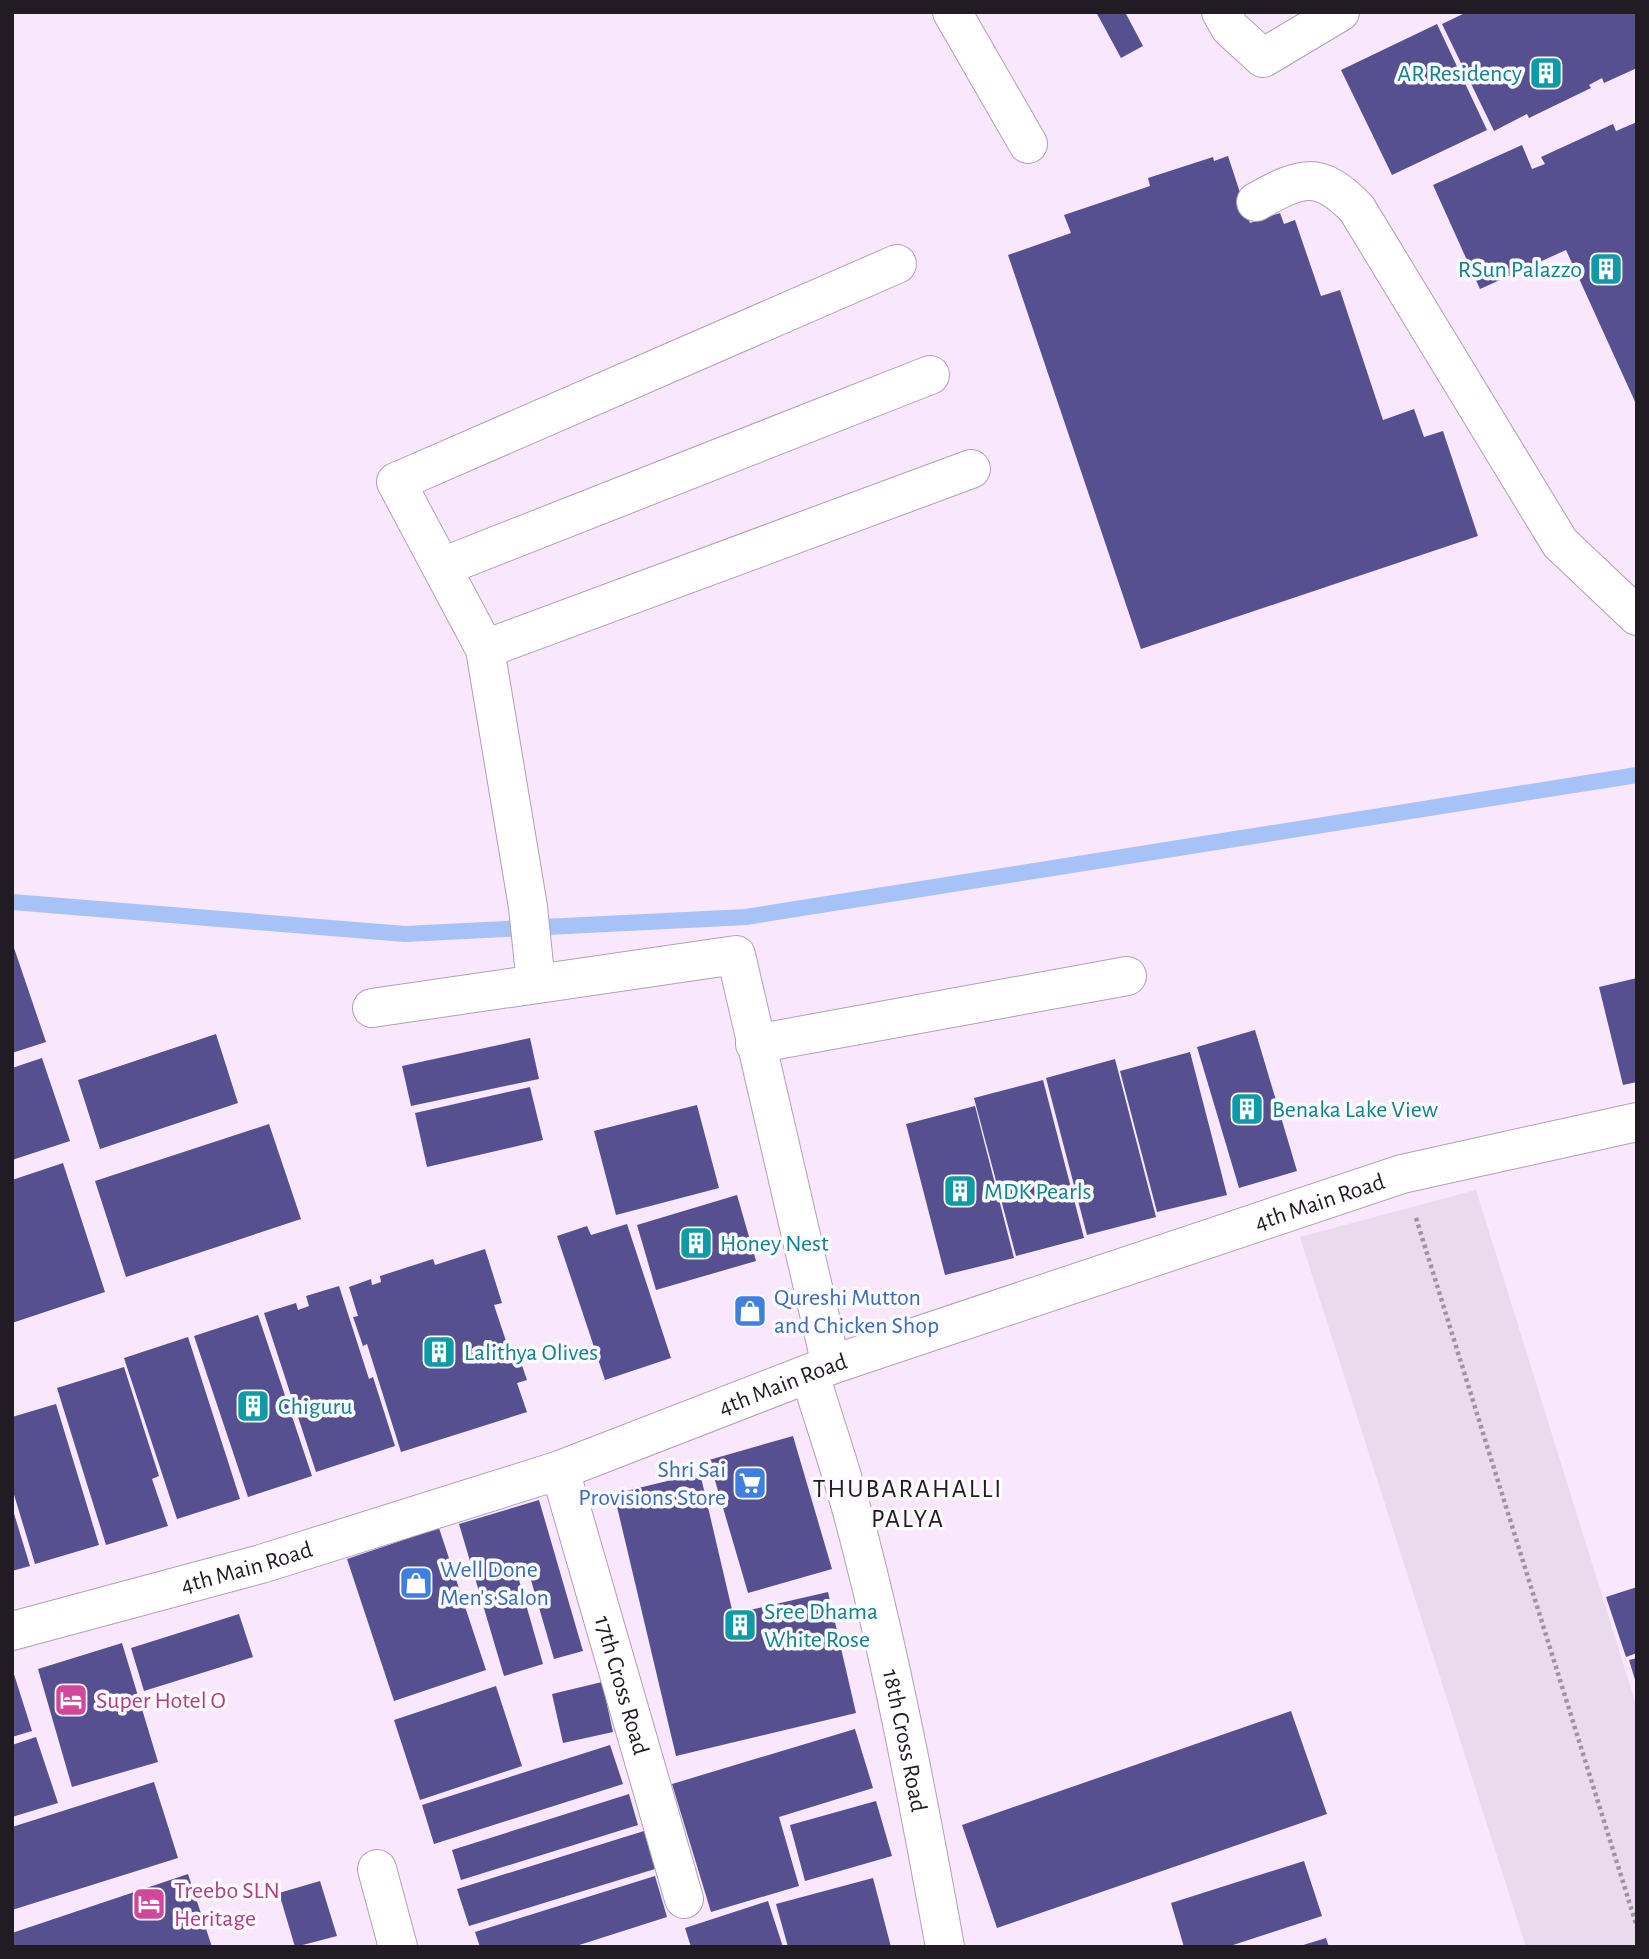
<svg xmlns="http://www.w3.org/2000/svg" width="1649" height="1959" viewBox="0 0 1649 1959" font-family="'Alegreya Sans',sans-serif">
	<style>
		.industrial { fill: #e9daed }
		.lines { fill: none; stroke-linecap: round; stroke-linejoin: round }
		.stream { stroke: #a6c2f7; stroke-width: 16 }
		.building { fill: #565090 }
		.minor-casing { stroke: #b1a0b5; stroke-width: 40 }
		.path { stroke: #9f92a2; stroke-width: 4.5; stroke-dasharray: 3.5 3.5; stroke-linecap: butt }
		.minor { stroke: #fff; stroke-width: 38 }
		.labels { text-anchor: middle; stroke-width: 7; stroke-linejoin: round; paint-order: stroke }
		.culture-label { font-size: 24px; fill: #0d838f; stroke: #fdfafe; text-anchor: start }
		.street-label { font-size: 24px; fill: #211b23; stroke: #fdfafe }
		.shop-label { font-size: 24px; fill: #366cbe; stroke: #fdfafe; text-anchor: start }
		.hotel-label { font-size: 24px; fill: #b23c85; stroke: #fdfafe; text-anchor: start }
		.neighbourhood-label { font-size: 26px; letter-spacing: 2px; fill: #211b23; stroke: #fdfafe }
	</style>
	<rect width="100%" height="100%" fill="#f9e7fd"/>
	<path class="industrial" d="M 1476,1190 L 1637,1708 L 1637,1947 L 1526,1947 L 1300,1237 Z"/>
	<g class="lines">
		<path class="stream" d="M 12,902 L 405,934 L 746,917 L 1637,775"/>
	</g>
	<path class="building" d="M 1096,12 L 1125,12 L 1143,46 L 1121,58 Z
		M 1467,12 L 1637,12 L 1637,68 L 1604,83 L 1602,78 L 1589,85 L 1591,88 L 1529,118 L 1527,114 L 1494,131 L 1442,24 Z
		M 1437,24 L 1487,130 L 1392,175 L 1341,70 Z
		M 1637,122 L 1637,406 L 1566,250 L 1480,289 L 1433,185 L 1522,145 L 1532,169 L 1545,164 L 1541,157 L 1613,124 L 1616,131 Z
		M 1228,156 L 1250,223 L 1280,213 L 1284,224 L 1295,220 L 1321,296 L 1340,290 L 1383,420 L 1414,409 L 1424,437 L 1443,431 L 1478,536 L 1141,649 L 1008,255 L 1071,233 L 1064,215 L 1150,186 L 1148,178 L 1213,157 L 1214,161 Z
		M 12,942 L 46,1042 L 12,1053 Z
		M 1637,978 L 1637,1082 L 1623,1085 L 1599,987 Z
		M 1255,1030 L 1297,1171 L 1239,1188 L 1197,1047 Z
		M 216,1034 L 238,1103 L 100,1149 L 78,1080 Z
		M 530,1038 L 539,1079 L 411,1106 L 402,1066 Z
		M 1190,1052 L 1227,1195 L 1157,1212 L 1120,1071 Z
		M 42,1058 L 70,1141 L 12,1160 L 12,1068 Z
		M 1115,1059 L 1156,1217 L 1087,1235 L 1046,1078 Z
		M 1043,1080 L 1084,1238 L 1016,1256 L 974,1098 Z
		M 530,1087 L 543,1140 L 427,1167 L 415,1113 Z
		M 697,1105 L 719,1188 L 616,1215 L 594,1131 Z
		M 975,1106 L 1014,1258 L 945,1275 L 906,1124 Z
		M 269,1124 L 301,1219 L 126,1277 L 95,1181 Z
		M 63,1163 L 105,1292 L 12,1323 L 12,1180 Z
		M 737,1195 L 756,1261 L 656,1290 L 637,1225 Z
		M 627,1224 L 671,1358 L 605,1380 L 557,1236 L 587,1226 L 591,1235 Z
		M 485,1249 L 502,1303 L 494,1305 L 510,1353 L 517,1351 L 527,1380 L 517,1383 L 527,1412 L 401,1452 L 367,1344 L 363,1346 L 353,1317 L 358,1316 L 349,1287 L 371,1279 L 372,1285 L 381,1282 L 380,1276 L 433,1259 L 435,1265 Z
		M 339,1286 L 369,1379 L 373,1377 L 395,1446 L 316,1472 L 264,1313 L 296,1303 L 298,1310 L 309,1306 L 306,1296 Z
		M 258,1315 L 312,1476 L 248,1497 L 194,1336 Z
		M 188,1337 L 240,1499 L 177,1519 L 124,1358 Z
		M 124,1367 L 159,1476 L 152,1479 L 168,1526 L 106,1545 L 57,1388 Z
		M 56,1404 L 99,1545 L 35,1564 L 12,1488 L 12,1417 Z
		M 793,1436 L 832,1569 L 748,1593 L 709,1460 Z
		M 700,1473 L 733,1614 L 828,1592 L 856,1713 L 676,1756 L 614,1494 Z
		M 539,1500 L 583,1651 L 554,1659 L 526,1563 L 515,1566 L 543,1664 L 504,1676 L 459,1524 Z
		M 12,1507 L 30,1566 L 12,1571 Z
		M 439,1528 L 486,1670 L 394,1701 L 347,1559 Z
		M 1637,1587 L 1637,1653 L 1626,1657 L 1606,1597 Z
		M 239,1614 L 253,1657 L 144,1691 L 131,1648 Z
		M 122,1643 L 158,1762 L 72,1787 L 38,1669 Z
		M 1637,1658 L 1637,1683 L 1636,1683 L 1629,1660 Z
		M 12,1668 L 32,1731 L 12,1737 Z
		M 602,1682 L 613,1732 L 563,1743 L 552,1694 Z
		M 496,1686 L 522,1766 L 420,1800 L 394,1720 Z
		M 1291,1711 L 1327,1814 L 997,1928 L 962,1825 Z
		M 855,1729 L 873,1788 L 779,1817 L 799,1886 L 711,1912 L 672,1784 Z
		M 36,1737 L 58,1803 L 12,1817 L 12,1745 Z
		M 610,1745 L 623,1784 L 434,1844 L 422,1805 Z
		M 154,1782 L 178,1858 L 12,1910 L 12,1827 Z
		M 629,1794 L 638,1825 L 461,1880 L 452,1850 Z
		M 876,1801 L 892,1856 L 805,1881 L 790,1825 Z
		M 644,1831 L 655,1869 L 469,1926 L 457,1889 Z
		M 1304,1861 L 1322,1916 L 1227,1947 L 1184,1947 L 1171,1903 Z
		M 188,1874 L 212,1947 L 14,1947 L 12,1933 Z
		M 655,1876 L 667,1917 L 573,1947 L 480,1947 L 475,1932 Z
		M 873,1878 L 891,1947 L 788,1947 L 776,1904 Z
		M 320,1881 L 337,1936 L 295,1947 L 279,1893 Z
		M 768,1901 L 783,1947 L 691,1947 L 685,1928 Z
		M 1326,1938 L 1329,1947 L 1300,1947 L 1300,1946 Z"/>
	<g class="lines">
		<defs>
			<g id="minor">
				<path d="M 952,12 L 1028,144"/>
				<path d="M 1221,12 L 1230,28 L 1263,58 L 1340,12"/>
				<path d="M 1256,202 C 1300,177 1319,169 1357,209 L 1560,543 L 1637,616"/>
				<path d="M 442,567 L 930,375"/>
				<path d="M 485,649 L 971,469"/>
				<path d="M 536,984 L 528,907 L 485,649 L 396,482 L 897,264"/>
				<path d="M 372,1008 L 736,955 L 831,1365"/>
				<path d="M 755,1044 L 1127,976"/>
				<path id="s1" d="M 810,1375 C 825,1424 842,1472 855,1522 C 892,1662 919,1804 945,1947"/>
				<path id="s2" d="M 560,1470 L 684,1899"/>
				<path id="s3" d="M 12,1631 L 261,1564 L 560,1470 L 831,1365 L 1402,1174 L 1637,1122"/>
				<path d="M 377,1869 L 398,1947"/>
			</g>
		</defs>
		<use href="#minor" class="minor-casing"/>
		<path class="path" d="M 1416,1218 L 1637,1927"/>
		<use href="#minor" class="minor"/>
	</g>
	<defs>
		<symbol id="building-square" viewBox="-11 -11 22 22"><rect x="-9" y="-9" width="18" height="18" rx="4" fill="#0f9aa8" stroke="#fdfafe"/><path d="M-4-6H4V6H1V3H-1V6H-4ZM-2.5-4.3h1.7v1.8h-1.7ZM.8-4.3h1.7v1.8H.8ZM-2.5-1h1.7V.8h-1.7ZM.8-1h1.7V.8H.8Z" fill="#fff"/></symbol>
		<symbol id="shop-square" viewBox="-11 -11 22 22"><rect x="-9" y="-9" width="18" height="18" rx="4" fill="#3f7fe0" stroke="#fdfafe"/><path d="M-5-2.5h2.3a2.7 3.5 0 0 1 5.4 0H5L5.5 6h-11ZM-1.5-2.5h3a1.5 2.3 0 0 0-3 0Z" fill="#fff"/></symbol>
		<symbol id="supermarket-square" viewBox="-11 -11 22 22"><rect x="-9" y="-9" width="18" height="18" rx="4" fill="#3f7fe0" stroke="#fdfafe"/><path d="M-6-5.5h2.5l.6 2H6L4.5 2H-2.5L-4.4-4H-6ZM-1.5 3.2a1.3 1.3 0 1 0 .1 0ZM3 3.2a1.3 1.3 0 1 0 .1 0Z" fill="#fff"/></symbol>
		<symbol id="hotel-square" viewBox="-11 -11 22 22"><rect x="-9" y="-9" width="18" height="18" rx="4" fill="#d1479c" stroke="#fdfafe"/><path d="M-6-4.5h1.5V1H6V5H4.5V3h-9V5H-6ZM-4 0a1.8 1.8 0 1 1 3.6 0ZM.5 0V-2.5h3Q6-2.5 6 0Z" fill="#fff"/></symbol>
	</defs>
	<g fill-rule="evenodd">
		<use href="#building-square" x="1527" y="54" width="38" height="38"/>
		<use href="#building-square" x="1587" y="250" width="38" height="38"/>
		<use href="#building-square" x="1228" y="1090" width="38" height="38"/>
		<use href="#building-square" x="941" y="1172" width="38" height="38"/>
		<use href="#building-square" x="677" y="1224" width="38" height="38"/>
		<use href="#shop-square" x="731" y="1292" width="38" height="38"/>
		<use href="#building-square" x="420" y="1333" width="38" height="38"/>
		<use href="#building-square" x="234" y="1387" width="38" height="38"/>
		<use href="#supermarket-square" x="731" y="1464" width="38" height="38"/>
		<use href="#shop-square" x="397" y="1564" width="38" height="38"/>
		<use href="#building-square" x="721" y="1606" width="38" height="38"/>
		<use href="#hotel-square" x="52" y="1681" width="38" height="38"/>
		<use href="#hotel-square" x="130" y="1885" width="38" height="38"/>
	</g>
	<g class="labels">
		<g class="culture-label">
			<text x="1522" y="81" text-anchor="end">AR Residency</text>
			<text x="1582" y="277" text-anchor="end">RSun Palazzo</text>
			<text x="1272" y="1117">Benaka Lake View</text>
			<text x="984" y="1199">MDK Pearls</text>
			<text x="720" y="1251">Honey Nest</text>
			<text x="464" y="1360">Lalithya Olives</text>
			<text x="278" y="1414">Chiguru</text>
			<text x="764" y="1619">Sree Dhama<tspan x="764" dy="28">White Rose</tspan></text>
		</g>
		<g class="street-label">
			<text dy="8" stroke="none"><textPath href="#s3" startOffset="1377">4th Main Road</textPath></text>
			<text dy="8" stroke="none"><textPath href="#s3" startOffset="810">4th Main Road</textPath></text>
			<text dy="8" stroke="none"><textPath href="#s3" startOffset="243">4th Main Road</textPath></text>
			<text dy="8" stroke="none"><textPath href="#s2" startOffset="224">17th Cross Road</textPath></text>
			<text dy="8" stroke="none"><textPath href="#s1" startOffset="378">18th Cross Road</textPath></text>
		</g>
		<g class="shop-label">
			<text x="774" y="1305">Qureshi Mutton<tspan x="774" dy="28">and Chicken Shop</tspan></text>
			<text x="726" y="1477" text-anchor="end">Shri Sai<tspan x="726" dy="28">Provisions Store</tspan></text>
			<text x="440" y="1577">Well Done<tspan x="440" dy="28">Men's Salon</tspan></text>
		</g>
		<g class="hotel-label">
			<text x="96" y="1708">Super Hotel O</text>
			<text x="174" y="1898">Treebo SLN<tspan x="174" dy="28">Heritage</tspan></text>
		</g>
		<g class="neighbourhood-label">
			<text x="908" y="1497">THUBARAHALLI<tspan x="908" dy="30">PALYA</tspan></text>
		</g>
	</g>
	<rect width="1649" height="1959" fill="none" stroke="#211b23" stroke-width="28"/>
</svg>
